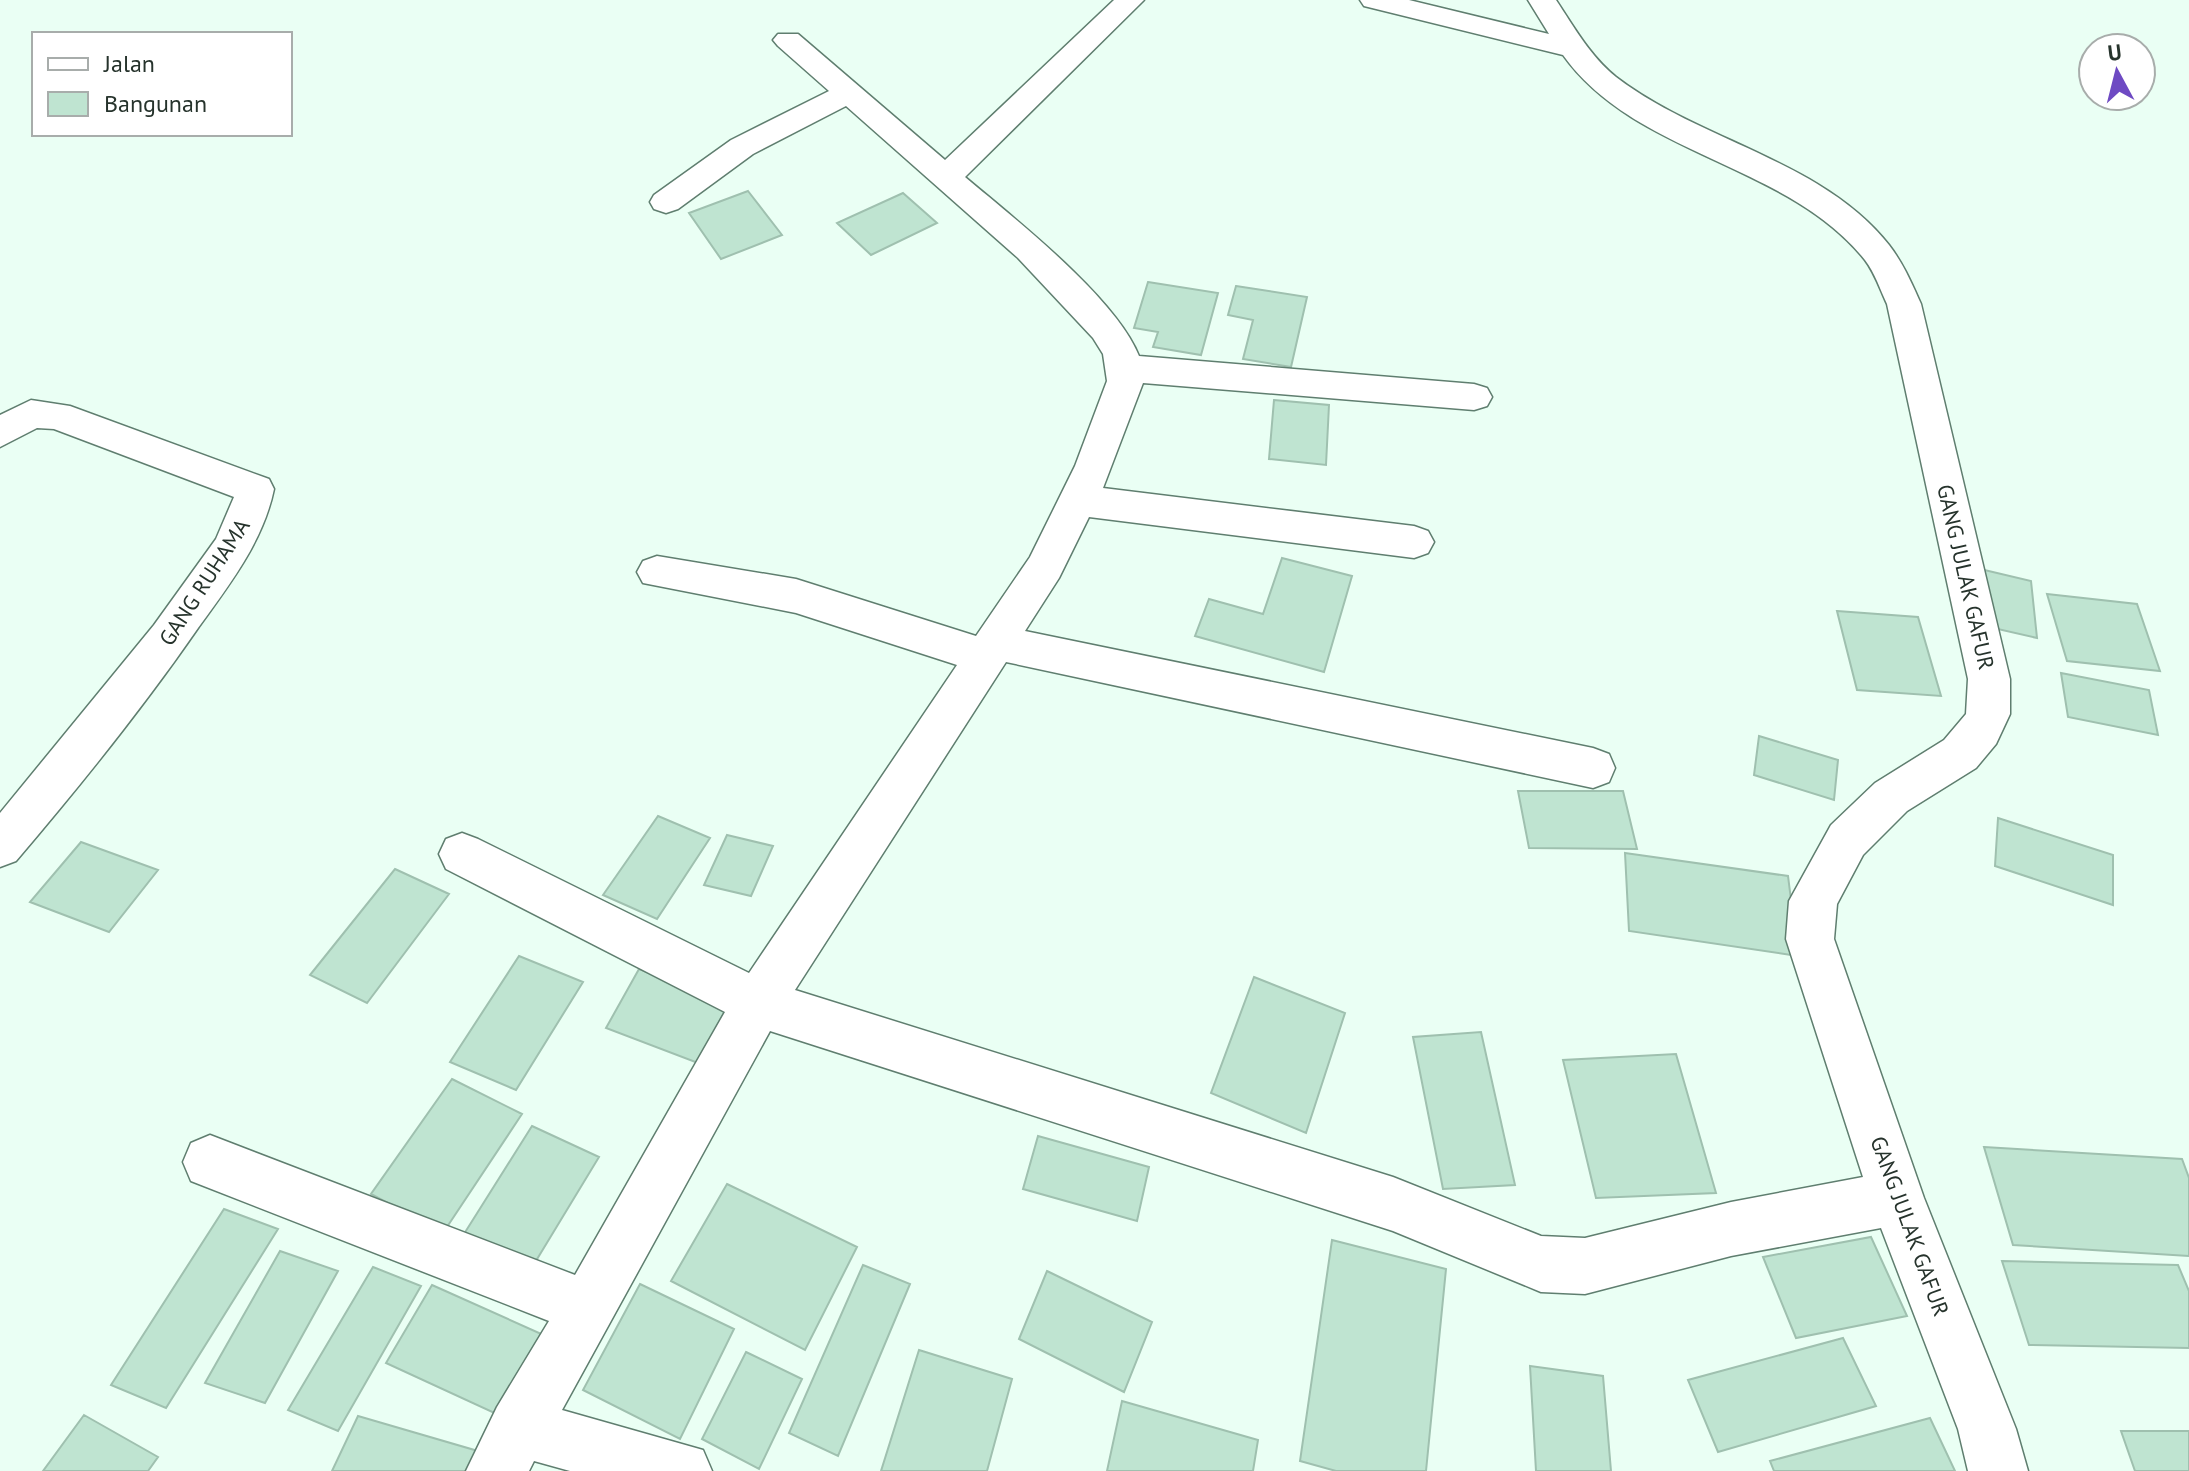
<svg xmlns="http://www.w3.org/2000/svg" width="2189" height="1471" viewBox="0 0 2189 1471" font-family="'PT Sans',sans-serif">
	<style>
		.building { fill: #bfe4d1; stroke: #9fc0af; stroke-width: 2 }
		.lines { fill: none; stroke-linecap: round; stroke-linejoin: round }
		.street-casing { stroke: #5f7e6f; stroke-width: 3 }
		.street { fill: #fff; fill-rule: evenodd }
		.labels { text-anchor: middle; stroke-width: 6; stroke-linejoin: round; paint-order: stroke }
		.street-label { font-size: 22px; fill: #26332c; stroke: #fff }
	</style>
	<rect width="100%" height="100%" fill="#eafff4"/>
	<path class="building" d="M 748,191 L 782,235 L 721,259 L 689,213 Z
		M 903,193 L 937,223 L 871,255 L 837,223 Z
		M 1148,282 L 1218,293 L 1201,355 L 1153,347 L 1158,332 L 1134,328 Z
		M 1236,286 L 1307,297 L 1291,367 L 1243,359 L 1253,320 L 1228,315 Z
		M 1274,400 L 1329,405 L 1326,465 L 1269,459 Z
		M 1282,558 L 1352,576 L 1324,672 L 1195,636 L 1209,599 L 1263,614 Z
		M 1976,568 L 2031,581 L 2037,638 L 1980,625 Z
		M 2047,594 L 2137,604 L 2160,671 L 2067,661 Z
		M 1837,611 L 1918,617 L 1941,696 L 1857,690 Z
		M 2061,673 L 2149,690 L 2158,735 L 2068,717 Z
		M 1759,736 L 1838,760 L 1834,800 L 1754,775 Z
		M 1518,791 L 1623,791 L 1637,849 L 1529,848 Z
		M 658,816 L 710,838 L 657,919 L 603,895 Z
		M 1998,818 L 2113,855 L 2113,905 L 1995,866 Z
		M 727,835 L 773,846 L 751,896 L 704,885 Z
		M 81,842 L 158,870 L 109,932 L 30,902 Z
		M 1625,853 L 1788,876 L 1798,956 L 1629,931 Z
		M 395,869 L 449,894 L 367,1003 L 310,975 Z
		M 519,956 L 583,982 L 516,1090 L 450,1062 Z
		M 639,969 L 729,1003 L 698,1063 L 606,1028 Z
		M 1254,977 L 1345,1013 L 1306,1133 L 1211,1093 Z
		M 1481,1032 L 1515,1185 L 1443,1189 L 1413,1037 Z
		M 1676,1054 L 1716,1193 L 1596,1198 L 1563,1060 Z
		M 452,1079 L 522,1114 L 443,1233 L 371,1194 Z
		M 532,1126 L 599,1157 L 525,1279 L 457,1245 Z
		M 1038,1136 L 1149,1167 L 1137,1221 L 1023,1189 Z
		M 1984,1147 L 2182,1159 L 2189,1178 L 2189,1256 L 2013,1245 Z
		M 727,1184 L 857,1247 L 805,1350 L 671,1281 Z
		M 224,1209 L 278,1229 L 166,1408 L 111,1385 Z
		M 1871,1237 L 1907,1316 L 1796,1338 L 1763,1257 Z
		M 1332,1240 L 1446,1269 L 1426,1471 L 1336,1471 L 1300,1461 Z
		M 280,1251 L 338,1271 L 265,1403 L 205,1383 Z
		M 2002,1261 L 2178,1265 L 2189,1291 L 2189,1348 L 2029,1345 Z
		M 863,1265 L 910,1284 L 838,1456 L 789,1433 Z
		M 373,1267 L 421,1286 L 338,1431 L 288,1410 Z
		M 1047,1271 L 1152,1322 L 1124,1392 L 1019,1339 Z
		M 640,1284 L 734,1329 L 680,1439 L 583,1390 Z
		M 432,1285 L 557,1341 L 514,1422 L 386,1363 Z
		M 1843,1338 L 1876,1406 L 1718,1452 L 1688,1380 Z
		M 919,1350 L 1012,1379 L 987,1471 L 881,1471 Z
		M 746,1352 L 802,1379 L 759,1469 L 702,1439 Z
		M 1530,1366 L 1603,1376 L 1611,1471 L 1536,1471 Z
		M 1122,1401 L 1258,1440 L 1253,1471 L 1107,1471 Z
		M 84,1415 L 158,1457 L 148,1471 L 43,1471 Z
		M 358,1416 L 495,1456 L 488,1471 L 332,1471 Z
		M 1930,1418 L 1955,1471 L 1774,1471 L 1770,1461 Z
		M 2121,1431 L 2189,1431 L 2189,1471 L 2135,1471 Z"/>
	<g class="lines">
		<defs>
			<path id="street" d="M 1114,0 L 1144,0 L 965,177 C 1015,219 1116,298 1139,356 L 1474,384 L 1487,388 L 1492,397 L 1487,406 L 1474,410 L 1143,383 L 1103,488 L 1414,526 L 1428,531 L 1434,542 L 1428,553 L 1414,558 L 1089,517 L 1059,578 L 1025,631 L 1593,748 L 1609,754 L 1615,768 L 1609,782 L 1593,788 L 1006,662 L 795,990 L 1393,1177 L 1541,1236 L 1585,1238 L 1731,1202 L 1863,1177 L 1786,939 L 1789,901 L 1831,825 L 1875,783 L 1944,740 L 1966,714 L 1968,679 L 1887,304 C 1880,289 1875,273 1865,260 C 1787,162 1636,157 1563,55 L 1364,6 L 1360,0 L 1409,0 L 1549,34 L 1528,0 L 1556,0 C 1574,27 1590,56 1616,77 C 1699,141 1822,160 1889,245 C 1903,263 1912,284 1921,304 L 2010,679 L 2010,714 L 1996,744 L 1976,768 L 1907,811 L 1863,855 L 1837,904 L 1834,939 L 1924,1198 L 2016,1429 L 2028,1471 L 1968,1471 L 1958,1429 L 1881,1228 L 1731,1256 L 1585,1294 L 1541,1292 L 1393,1231 L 770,1031 L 562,1410 L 703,1450 L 712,1471 L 570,1471 L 534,1461 L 529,1471 L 466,1471 L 497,1407 L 549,1321 L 191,1181 L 183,1162 L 191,1143 L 210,1135 L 575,1275 L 725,1012 L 446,869 L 439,854 L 446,839 L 462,833 L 478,839 L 749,973 L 957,665 L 796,613 L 643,583 L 637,572 L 643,561 L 657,556 L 796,579 L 976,636 L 1030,557 L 1075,466 L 1107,381 L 1103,354 L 1093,338 L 1018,258 L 846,106 L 753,154 L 678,209 L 666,213 L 654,209 L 650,202 L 654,195 L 731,140 L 829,91 L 778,46 L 773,40 L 778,34 L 798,34 L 945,160 Z
				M 31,400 L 70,406 L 269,479 L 274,489 C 263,542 229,585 198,628 C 142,709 80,786 16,861 L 0,867 L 0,813 L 154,625 L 216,539 L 234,497 L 54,429 L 37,428 L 0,447 L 0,415 Z"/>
		</defs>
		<use href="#street" class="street-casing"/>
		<use href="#street" class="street"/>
	</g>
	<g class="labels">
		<g class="street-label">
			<text transform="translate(1966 577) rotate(77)" y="8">GANG JULAK GAFUR</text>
			<text transform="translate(204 582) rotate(-57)" y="8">GANG RUHAMA</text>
			<text transform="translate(1910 1226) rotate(70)" y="8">GANG JULAK GAFUR</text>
		</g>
	</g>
	<rect x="32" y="32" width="260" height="104" fill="#ffffff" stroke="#a8adab" stroke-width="2"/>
	<rect x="48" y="58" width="40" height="12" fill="#ffffff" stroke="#a8adab" stroke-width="2"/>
	<text x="104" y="72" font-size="24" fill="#26332c">Jalan</text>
	<rect x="48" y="92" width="40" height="24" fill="#bfe4d1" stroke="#a8adab" stroke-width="2"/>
	<text x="104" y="112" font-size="24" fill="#26332c">Bangunan</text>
	<g transform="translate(2117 72) rotate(353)"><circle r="38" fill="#ffffff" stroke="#a8adab" stroke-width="2"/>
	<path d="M0-6L14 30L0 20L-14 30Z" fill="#6e4ac3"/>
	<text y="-12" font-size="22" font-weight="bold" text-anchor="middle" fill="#26332c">U</text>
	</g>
</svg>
